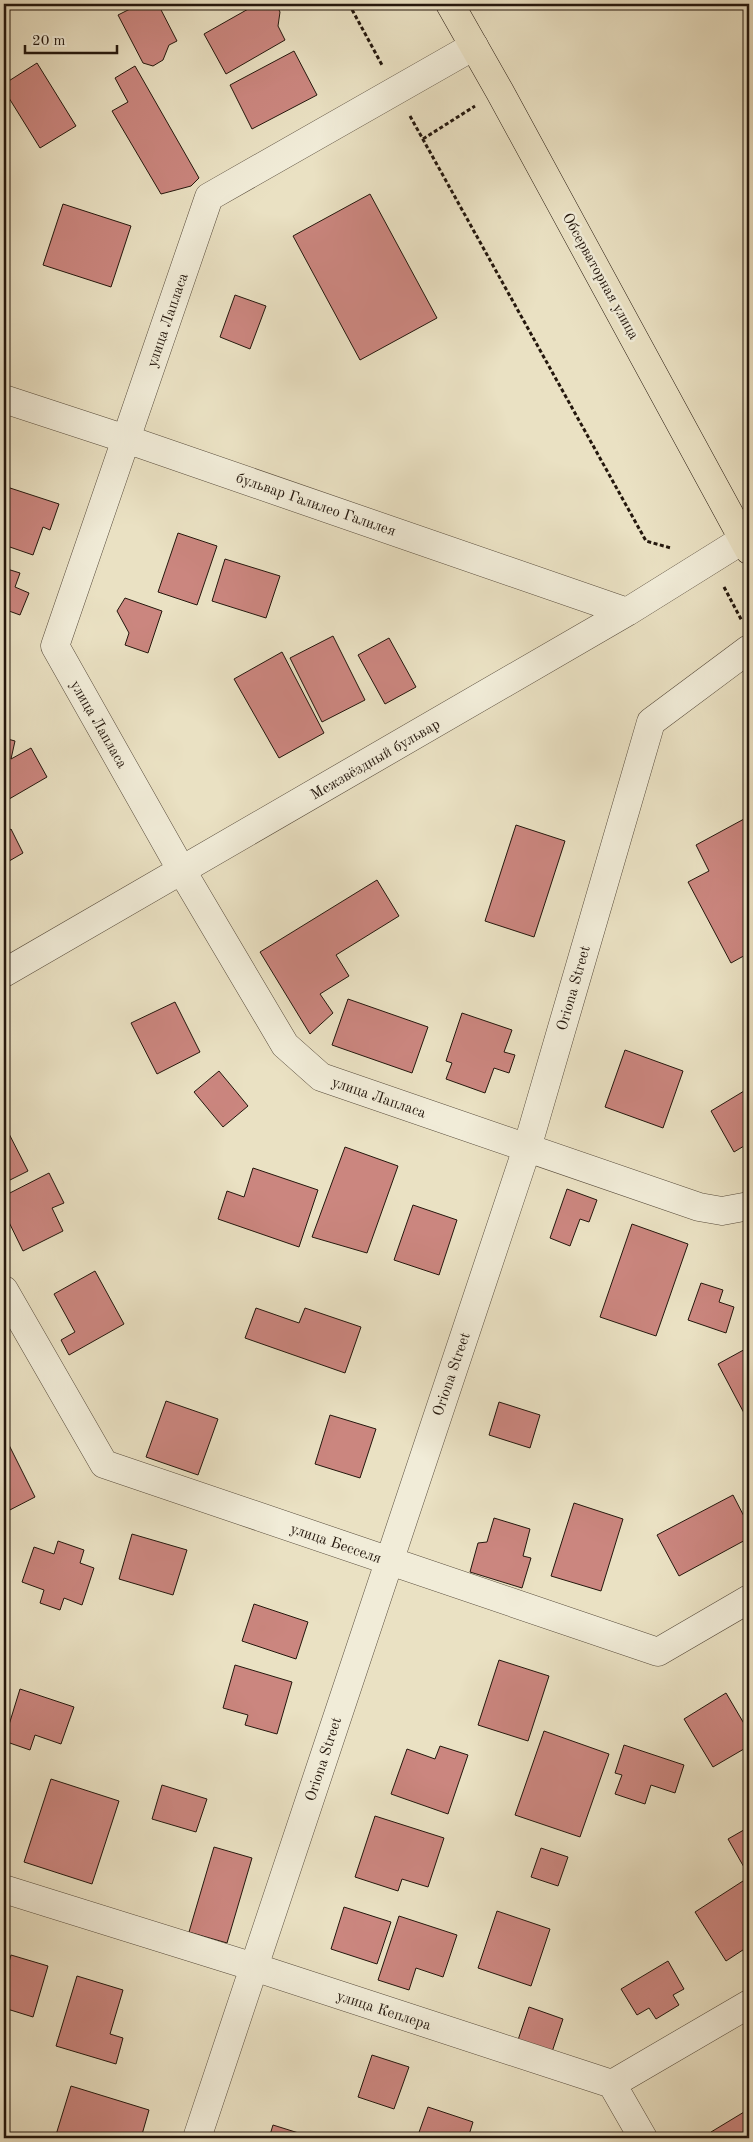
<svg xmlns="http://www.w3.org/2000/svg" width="753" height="2142" viewBox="0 0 753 2142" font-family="'Old Standard TT',serif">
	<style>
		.building { fill: #cb867f; stroke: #24170d }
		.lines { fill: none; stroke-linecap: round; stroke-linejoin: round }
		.minor-casing { stroke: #564a3a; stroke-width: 29 }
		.major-casing { stroke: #24170d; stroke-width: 29 }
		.path { stroke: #24170d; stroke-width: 3; stroke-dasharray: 4 2.5; stroke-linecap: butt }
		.minor { stroke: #f1ecd8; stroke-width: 28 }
		.major { stroke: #eae1c3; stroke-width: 28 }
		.labels { text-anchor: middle; stroke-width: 5; stroke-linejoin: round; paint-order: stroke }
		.street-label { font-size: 15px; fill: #24170d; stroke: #f1ecd8 }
	</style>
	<rect width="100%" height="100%" fill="#eae1c3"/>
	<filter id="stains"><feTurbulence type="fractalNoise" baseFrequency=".004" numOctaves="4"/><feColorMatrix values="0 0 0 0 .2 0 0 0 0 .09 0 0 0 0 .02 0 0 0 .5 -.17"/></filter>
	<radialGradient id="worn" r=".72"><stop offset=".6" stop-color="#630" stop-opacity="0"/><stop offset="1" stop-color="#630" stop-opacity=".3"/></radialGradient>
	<path class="building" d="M 140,4 L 158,4 L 177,41 L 169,45 L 163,60 L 153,66 L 143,63 L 118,15 Z
		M 257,4 L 276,4 L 280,12 L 278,26 L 285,40 L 226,74 L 204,34 Z
		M 294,51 L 317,95 L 252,129 L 230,85 Z
		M 37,63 L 76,126 L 40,148 L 4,90 L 4,84 Z
		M 135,66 L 199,178 L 191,186 L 161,194 L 112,111 L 128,102 L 115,78 Z
		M 370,194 L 437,318 L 360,360 L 293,236 Z
		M 63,204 L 131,226 L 111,287 L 43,265 Z
		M 235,295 L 266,306 L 250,349 L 220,337 Z
		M 7,487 L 59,504 L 50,530 L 43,527 L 33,555 L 4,545 L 4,495 Z
		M 178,533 L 217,546 L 197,605 L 158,592 Z
		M 225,559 L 280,576 L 266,618 L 212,601 Z
		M 4,568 L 20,573 L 15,587 L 29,593 L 20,615 L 9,611 L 4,625 Z
		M 125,598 L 162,611 L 148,653 L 125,645 L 129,633 L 117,611 Z
		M 333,636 L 365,700 L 322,722 L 290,658 Z
		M 389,638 L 416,687 L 385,704 L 358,655 Z
		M 282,652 L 324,733 L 279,758 L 234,679 Z
		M 4,738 L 15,741 L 11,759 L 31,748 L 47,777 L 4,802 Z
		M 744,819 L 749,830 L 749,953 L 731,963 L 688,882 L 709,871 L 696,845 Z
		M 516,825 L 565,841 L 534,937 L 485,921 Z
		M 11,829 L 23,853 L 4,864 L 4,833 Z
		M 377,880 L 399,916 L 336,955 L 349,976 L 320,994 L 333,1013 L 310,1034 L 260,952 Z
		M 348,999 L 428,1027 L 412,1073 L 332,1045 Z
		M 175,1002 L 200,1052 L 157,1074 L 131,1023 Z
		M 462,1013 L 512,1030 L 504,1052 L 515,1055 L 509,1073 L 494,1068 L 485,1093 L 446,1079 L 452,1063 L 446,1061 Z
		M 625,1050 L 683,1071 L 663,1128 L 605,1107 Z
		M 219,1071 L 248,1106 L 223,1127 L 194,1092 Z
		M 749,1088 L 749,1143 L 734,1152 L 711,1111 Z
		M 4,1124 L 28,1171 L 4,1183 Z
		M 345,1147 L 398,1166 L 367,1253 L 312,1237 Z
		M 253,1168 L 318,1190 L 299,1247 L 218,1219 L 227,1191 L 244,1197 Z
		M 49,1173 L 64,1203 L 52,1208 L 63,1231 L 23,1251 L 4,1212 L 4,1196 Z
		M 567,1189 L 597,1200 L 589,1222 L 580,1219 L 570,1246 L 550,1238 Z
		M 413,1205 L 457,1220 L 439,1275 L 394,1260 Z
		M 632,1224 L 688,1244 L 656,1336 L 600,1317 Z
		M 95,1271 L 124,1324 L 69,1355 L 61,1340 L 75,1332 L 54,1294 Z
		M 701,1283 L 723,1290 L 719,1302 L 734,1307 L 726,1333 L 688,1320 Z
		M 256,1308 L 299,1323 L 305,1308 L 361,1327 L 345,1373 L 245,1338 Z
		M 749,1347 L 749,1410 L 744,1413 L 718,1364 Z
		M 166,1401 L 218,1419 L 198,1475 L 146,1457 Z
		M 499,1402 L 540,1415 L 530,1448 L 489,1435 Z
		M 330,1415 L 376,1429 L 360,1478 L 315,1464 Z
		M 9,1445 L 35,1497 L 4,1513 L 4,1448 Z
		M 733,1495 L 749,1526 L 749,1538 L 679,1576 L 657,1535 Z
		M 574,1503 L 623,1519 L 601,1591 L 551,1576 Z
		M 494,1518 L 530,1529 L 523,1556 L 531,1558 L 522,1588 L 470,1572 L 478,1543 L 487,1542 Z
		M 132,1534 L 187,1550 L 173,1595 L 119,1579 Z
		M 58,1541 L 84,1550 L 80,1563 L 94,1568 L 82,1605 L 64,1598 L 60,1610 L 40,1603 L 44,1590 L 22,1582 L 34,1547 L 54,1554 Z
		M 254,1604 L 308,1622 L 296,1659 L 242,1641 Z
		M 499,1660 L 549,1676 L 528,1741 L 478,1725 Z
		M 235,1665 L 292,1682 L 277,1734 L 245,1725 L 248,1715 L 223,1708 Z
		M 20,1689 L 74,1707 L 61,1744 L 35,1735 L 30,1750 L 4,1741 Z
		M 726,1693 L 749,1732 L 749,1746 L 713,1767 L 684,1719 Z
		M 544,1731 L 609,1754 L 580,1837 L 515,1815 Z
		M 624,1745 L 684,1765 L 675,1793 L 651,1785 L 645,1804 L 615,1794 L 622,1775 L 615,1773 Z
		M 440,1746 L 468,1755 L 448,1814 L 391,1794 L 407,1749 L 435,1759 Z
		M 51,1779 L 119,1801 L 92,1884 L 24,1862 Z
		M 162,1785 L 207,1799 L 196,1832 L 152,1819 Z
		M 375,1816 L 444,1838 L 428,1887 L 402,1879 L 398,1891 L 355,1877 Z
		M 749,1827 L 749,1876 L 728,1839 Z
		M 214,1847 L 252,1858 L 227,1943 L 189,1932 Z
		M 541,1848 L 568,1857 L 558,1886 L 531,1877 Z
		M 743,1881 L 749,1892 L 749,1946 L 726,1961 L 695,1912 Z
		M 344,1907 L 391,1922 L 377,1964 L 331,1949 Z
		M 497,1911 L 550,1929 L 531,1986 L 478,1968 Z
		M 399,1916 L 457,1935 L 443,1977 L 416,1968 L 409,1990 L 378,1980 Z
		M 11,1955 L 48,1966 L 33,2017 L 4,2008 L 4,1979 Z
		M 668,1961 L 684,1989 L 673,1995 L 679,2005 L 656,2019 L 649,2008 L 637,2015 L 621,1989 Z
		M 77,1976 L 123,1990 L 110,2034 L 123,2038 L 116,2064 L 56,2046 Z
		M 529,2007 L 563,2019 L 551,2055 L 517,2043 Z
		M 372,2055 L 409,2067 L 394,2109 L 358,2097 Z
		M 71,2086 L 149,2110 L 141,2138 L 55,2138 Z
		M 428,2107 L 473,2122 L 468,2138 L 417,2138 Z
		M 749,2109 L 749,2138 L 715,2138 L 711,2132 Z
		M 273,2125 L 305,2135 L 304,2138 L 269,2138 Z
		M 501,2133 L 515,2138 L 499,2138 Z"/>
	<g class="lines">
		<defs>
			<path id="minor" d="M 474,46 L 209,197 L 55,646 L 182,871 L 285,1045 L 321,1077 L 699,1207 L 722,1211 L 749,1206
				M 4,399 L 126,439 L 627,612
				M 4,973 L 627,612 L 744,539
				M 4,1290 L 104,1464 L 658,1652 L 749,1599
				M 4,1889 L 254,1967 L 612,2084 L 749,2004
				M 612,2084 L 643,2138
				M 197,2138 L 527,1148 L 651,722 L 749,649"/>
			<path id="major" d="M 450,4 L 500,92 L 749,550"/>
		</defs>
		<use href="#minor" class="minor-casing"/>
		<use href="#major" class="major-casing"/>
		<path class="path" d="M 349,4 L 382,65
			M 410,116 L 646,541 L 671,548
			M 423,139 L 475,106
			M 724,587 L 742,621"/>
		<use href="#minor" class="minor"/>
		<use href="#major" class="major"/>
	</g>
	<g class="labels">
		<g class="street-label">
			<text transform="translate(601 276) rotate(61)" y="5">Обсерваторная улица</text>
			<text transform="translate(167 320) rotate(-71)" y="5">улица Лапласа</text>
			<text transform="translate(316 504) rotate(19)" y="5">бульвар Галилео Галилея</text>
			<text transform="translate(99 724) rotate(60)" y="5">улица Лапласа</text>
			<text transform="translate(375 759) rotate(-30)" y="5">Межзвёздный бульвар</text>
			<text transform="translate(573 988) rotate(-74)" y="5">Oriona Street</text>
			<text transform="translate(379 1097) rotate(19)" y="5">улица Лапласа</text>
			<text transform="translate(451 1374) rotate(-71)" y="5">Oriona Street</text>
			<text transform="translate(336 1543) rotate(19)" y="5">улица Бесселя</text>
			<text transform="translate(323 1759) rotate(-72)" y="5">Oriona Street</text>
			<text transform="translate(384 2010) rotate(18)" y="5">улица Кеплера</text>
		</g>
	</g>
	<rect width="753" height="2142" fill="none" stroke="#eae1c3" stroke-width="20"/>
	<rect x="5" y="5" width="743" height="2132" fill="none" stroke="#24170d" stroke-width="2.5"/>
	<rect x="10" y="10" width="733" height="2122" fill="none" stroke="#24170d"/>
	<path d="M25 45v8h92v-8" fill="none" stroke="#24170d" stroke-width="2.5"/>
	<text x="32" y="45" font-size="15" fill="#24170d" stroke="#f1ecd8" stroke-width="4" paint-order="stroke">20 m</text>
	<rect width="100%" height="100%" filter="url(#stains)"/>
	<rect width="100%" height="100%" fill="url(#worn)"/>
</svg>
